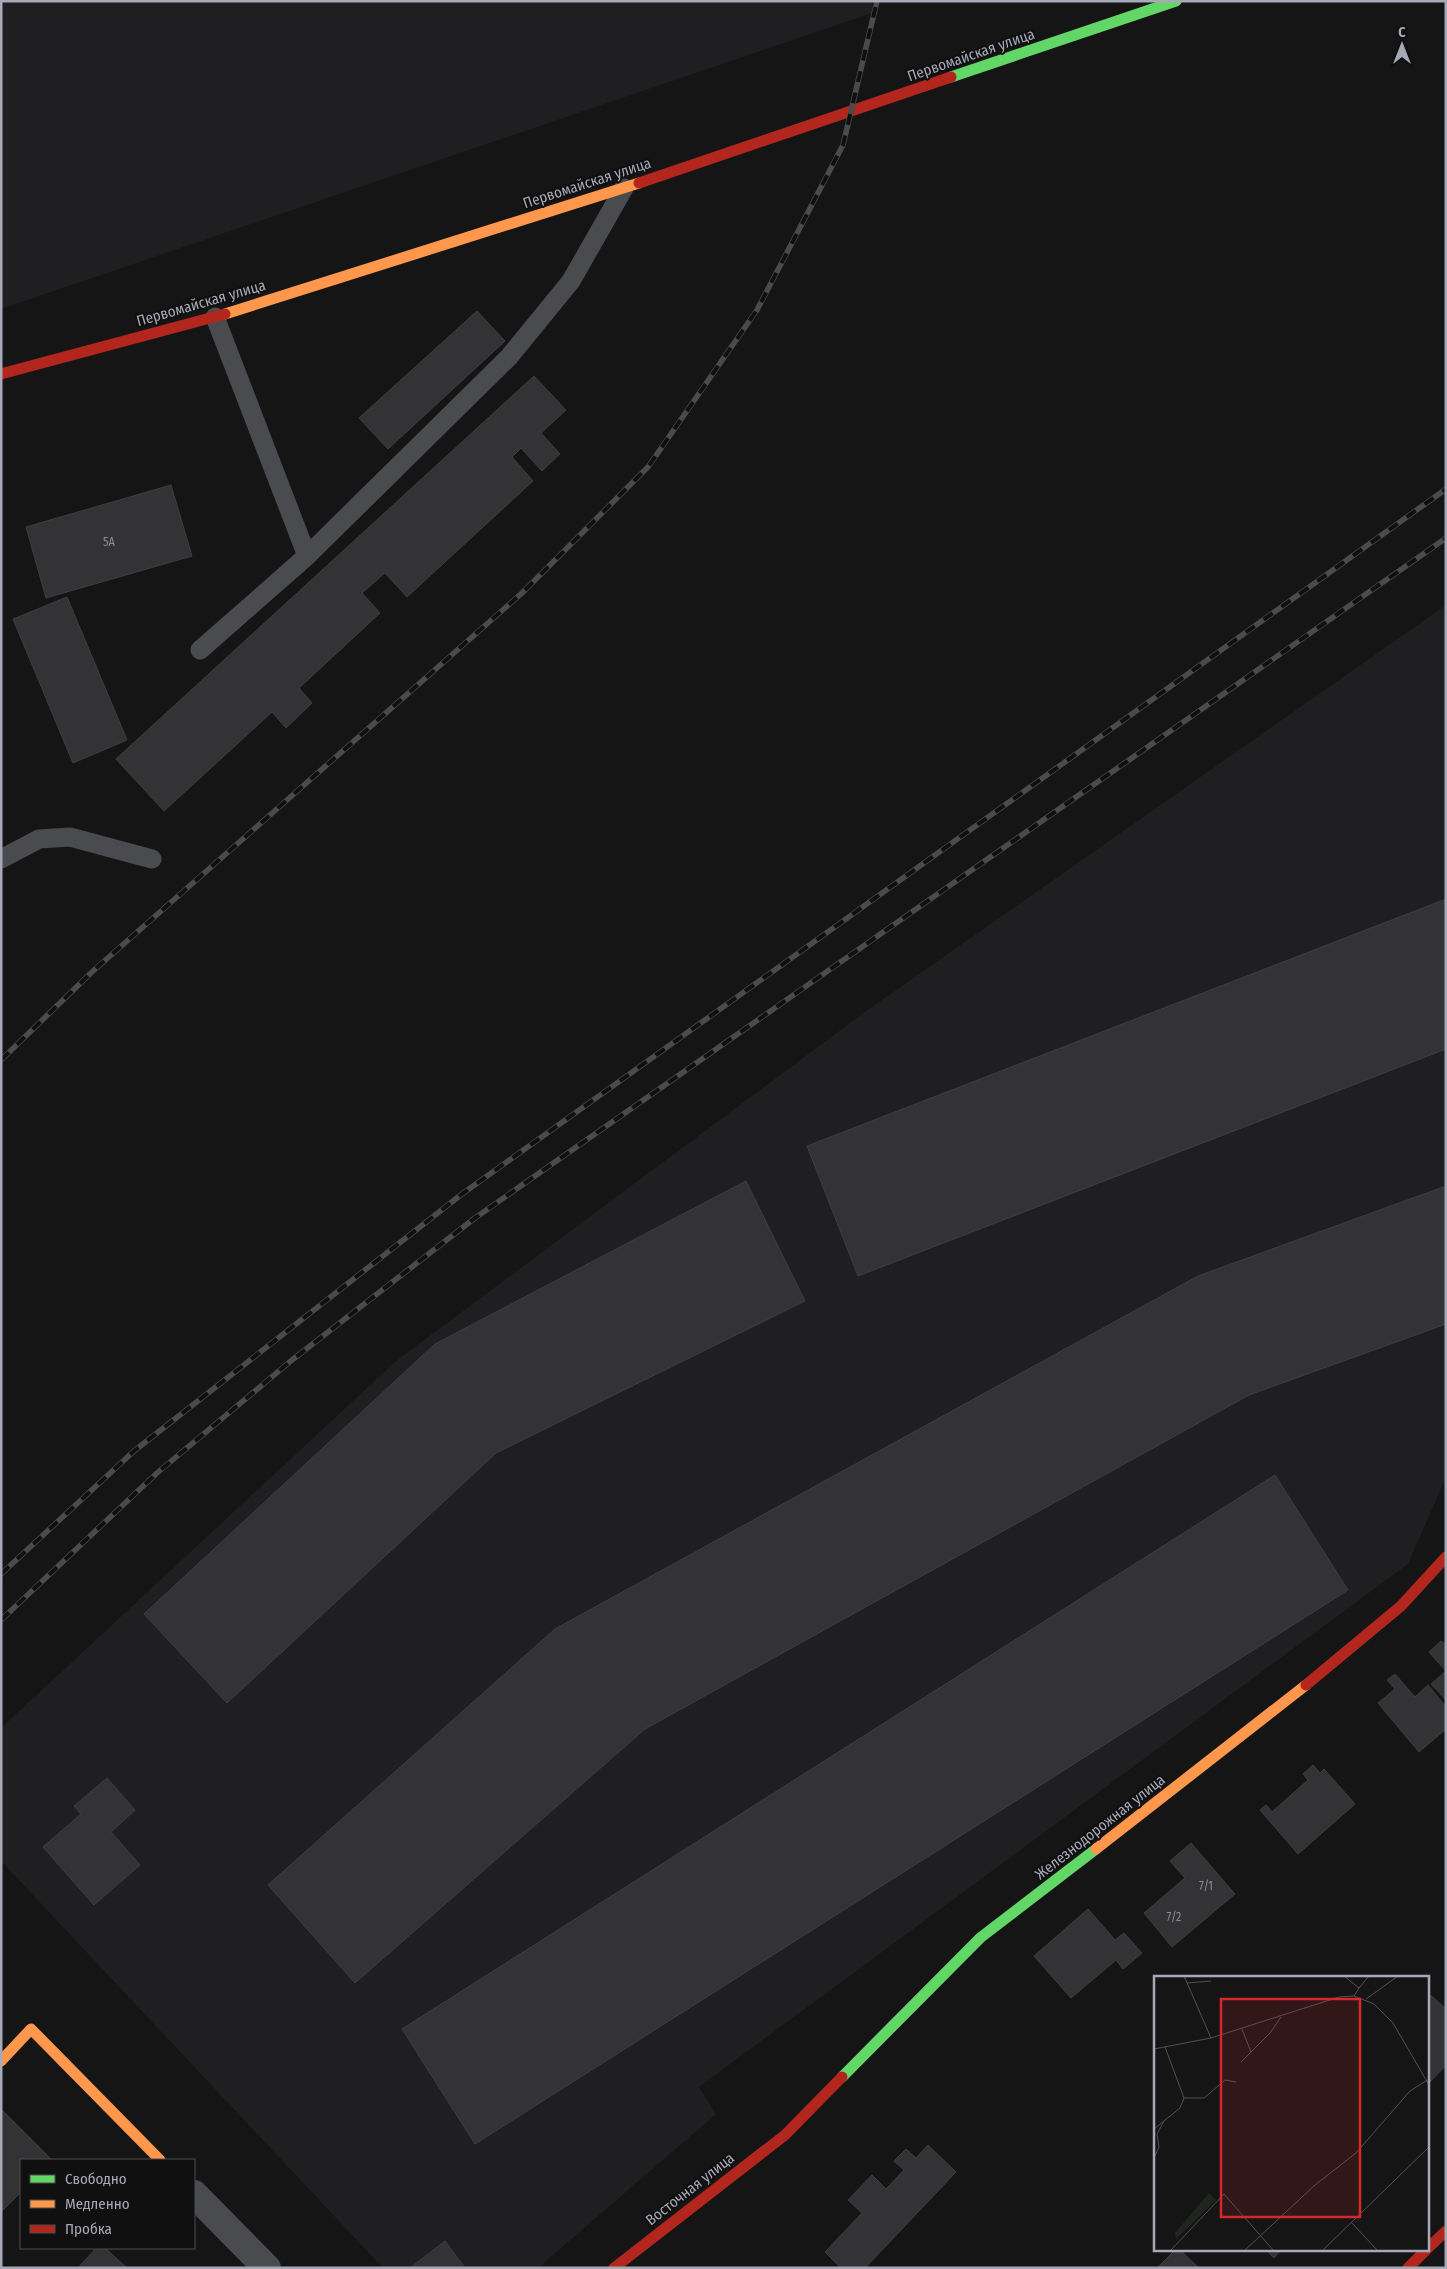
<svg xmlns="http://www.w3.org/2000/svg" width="1447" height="2269" viewBox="0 0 1447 2269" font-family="'Fira Sans Condensed',sans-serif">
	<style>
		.built { fill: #1f1f21 }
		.building { fill: #333335; stroke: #3e3f42 }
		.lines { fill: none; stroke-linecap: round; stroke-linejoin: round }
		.lane { stroke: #4a4b4e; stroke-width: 19 }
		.street { stroke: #4a4b4e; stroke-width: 28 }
		.fast { stroke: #63d668; stroke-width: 11 }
		.slow { stroke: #ff974d; stroke-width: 11 }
		.jam { stroke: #b3261e; stroke-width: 11 }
		.rail-casing { stroke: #4a4b4e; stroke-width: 5.5 }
		.rail { stroke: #101011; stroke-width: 4; stroke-dasharray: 11; stroke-linecap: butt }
		.labels { text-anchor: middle; stroke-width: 4; stroke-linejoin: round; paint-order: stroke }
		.number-label { font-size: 12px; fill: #8a8c96 }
		.street-label { font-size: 15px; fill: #a7aab6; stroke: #101011 }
		.inset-road { fill: none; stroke: #4f5156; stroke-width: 1 }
		.view { fill: #d62828; fill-opacity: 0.15; stroke: #d62828; stroke-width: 2.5 }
		.inset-edge { fill: none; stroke: #a7aab6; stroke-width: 2.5 }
	</style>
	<rect width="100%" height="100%" fill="#151516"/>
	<path class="built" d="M 1,1 L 872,1 L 872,13 L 1,309 Z
		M 1446,605 L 1446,1477 L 1408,1564 L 699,2087 L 716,2114 L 538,2268 L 465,2268 L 445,2241 L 410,2268 L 383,2268 L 1,1861 L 1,1728 L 396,1361 L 862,1014 Z"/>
	<path class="building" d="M 477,311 L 505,341 L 388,449 L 359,418 Z
		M 534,376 L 566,410 L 541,433 L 560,454 L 542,471 L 521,448 L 512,457 L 533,481 L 407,597 L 385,573 L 362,593 L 380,613 L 299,688 L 312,703 L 286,728 L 272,712 L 164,811 L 116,759 Z
		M 171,485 L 192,556 L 46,598 L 26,527 Z
		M 67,597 L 127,740 L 73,763 L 13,619 Z
		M 1446,899 L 1446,1049 L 858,1276 L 807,1146 Z
		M 746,1181 L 805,1301 L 496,1453 L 227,1703 L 144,1614 L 435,1344 Z
		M 1446,1186 L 1446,1324 L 1249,1395 L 645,1729 L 355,1983 L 268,1885 L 555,1629 L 1198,1276 Z
		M 1275,1475 L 1348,1590 L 475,2144 L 402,2029 Z
		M 1441,1641 L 1446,1645 L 1446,1700 L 1431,1684 L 1446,1671 L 1429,1652 Z
		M 1395,1674 L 1415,1697 L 1428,1685 L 1446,1707 L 1446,1729 L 1419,1752 L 1378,1703 L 1395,1689 L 1387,1680 Z
		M 1313,1765 L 1320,1773 L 1324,1769 L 1355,1804 L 1298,1854 L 1260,1810 L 1266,1805 L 1272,1812 L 1308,1780 L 1303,1774 Z
		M 107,1778 L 135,1810 L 111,1832 L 140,1865 L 94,1905 L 43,1847 L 81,1814 L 74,1806 Z
		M 1191,1843 L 1235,1894 L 1172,1947 L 1144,1913 L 1185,1878 L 1170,1861 Z
		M 1088,1909 L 1115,1940 L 1124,1933 L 1142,1953 L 1123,1969 L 1116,1960 L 1071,1998 L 1034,1956 Z
		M 1428,1993 L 1446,2009 L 1446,2065 L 1428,2084 Z
		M 1,2109 L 52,2160 L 21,2160 L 21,2192 L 1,2212 Z
		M 928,2145 L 956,2172 L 865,2268 L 841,2268 L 825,2252 L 862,2213 L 848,2200 L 872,2175 L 886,2189 L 904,2170 L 894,2161 L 906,2149 L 916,2158 Z
		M 445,2241 L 465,2268 L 410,2268 Z
		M 96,2248 L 105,2248 L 127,2268 L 78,2268 Z
		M 1175,2250 L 1180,2250 L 1199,2268 L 1157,2268 Z
		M 1266,2250 L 1281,2250 L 1274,2258 Z"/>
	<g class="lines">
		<path class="lane" d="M 215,317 L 307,556
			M 200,650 L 307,556 L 509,357 L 571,281 L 624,188
			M 1,859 L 39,839 L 70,837 L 152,859"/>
		<path class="street" d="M 194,2194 L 267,2268"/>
		<path class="fast" d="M 951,77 L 1176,1
			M 842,2077 L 980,1938 L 1096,1849"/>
		<path class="slow" d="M 225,314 L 639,183
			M 1096,1849 L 1306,1685
			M 1,2061 L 31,2029 L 160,2160"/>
		<path class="jam" d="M 639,183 L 951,77
			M 1,374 L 225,314
			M 1306,1685 L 1401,1606 L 1446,1557
			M 1428,2248 L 1446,2231
			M 614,2268 L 785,2135 L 842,2077
			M 1408,2268 L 1426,2250"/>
		<defs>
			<path id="rail" d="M 1,1060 L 93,971 L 522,593 L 648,467 L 757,310 L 843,145 L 877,1
				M 1,1574 L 134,1451 L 462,1194 L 1446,489
				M 1,1620 L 157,1473 L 292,1360 L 475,1218 L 1446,538"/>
		</defs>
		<use href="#rail" class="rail-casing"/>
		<use href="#rail" class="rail"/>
	</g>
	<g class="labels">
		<g class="number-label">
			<text x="109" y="546">5А</text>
			<text x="1206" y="1890">7/1</text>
			<text x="1174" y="1921">7/2</text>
		</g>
		<g class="street-label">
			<text transform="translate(971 55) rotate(-19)" y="5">Первомайская улица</text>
			<text transform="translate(587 183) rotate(-18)" y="5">Первомайская улица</text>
			<text transform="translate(201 303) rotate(-16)" y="5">Первомайская улица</text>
			<text transform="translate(1100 1827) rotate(-38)" y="5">Железнодорожная улица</text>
			<text transform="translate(690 2189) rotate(-38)" y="5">Восточная улица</text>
		</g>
	</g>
	<g transform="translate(1154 1976)">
		<rect width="275" height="275" fill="#151516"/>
		<path d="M 55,217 L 62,224 L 22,263 L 21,257 Z" fill="#1f2620"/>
		<path class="inset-road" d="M 30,0 L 57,62M 190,0 L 205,12 L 200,20M 33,7 L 57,5M 205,12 L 215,0M 212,23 L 244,0M 88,53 L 97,76M 0,73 L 57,62 L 185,21 L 200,20 L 220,28 L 239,47 L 275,109M 87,86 L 116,57 L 127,41M 30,122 L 50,122 L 71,104 L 82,106M 0,153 L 26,132 L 30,122 L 11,71M 0,182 L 5,171 L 3,158 L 10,145M 197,246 L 224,275M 16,275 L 70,218 L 120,275M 90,275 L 161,209 L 202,177 L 256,115 L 275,103M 168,275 L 275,171"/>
		<path class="view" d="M 67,23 L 206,23 L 206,241 L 67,241 Z"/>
		<rect width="275" height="275" class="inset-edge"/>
	</g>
	<rect width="1447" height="2269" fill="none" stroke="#a7aab6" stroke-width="5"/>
	<rect x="20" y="2159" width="175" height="90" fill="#101011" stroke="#4c4e53"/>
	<rect x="30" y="2175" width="25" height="8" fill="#63d668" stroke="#4c4e53"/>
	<text x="65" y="2184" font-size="15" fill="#a7aab6">Свободно</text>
	<rect x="30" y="2200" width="25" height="8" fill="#ff974d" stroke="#4c4e53"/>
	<text x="65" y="2209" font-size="15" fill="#a7aab6">Медленно</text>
	<rect x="30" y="2225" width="25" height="8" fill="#b3261e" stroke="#4c4e53"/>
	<text x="65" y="2234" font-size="15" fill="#a7aab6">Пробка</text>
	<g transform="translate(1402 45)" stroke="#101011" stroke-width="4" paint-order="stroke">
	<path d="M0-4L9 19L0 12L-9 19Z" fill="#a7aab6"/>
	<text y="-8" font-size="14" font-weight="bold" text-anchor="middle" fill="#a7aab6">С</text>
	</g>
</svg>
